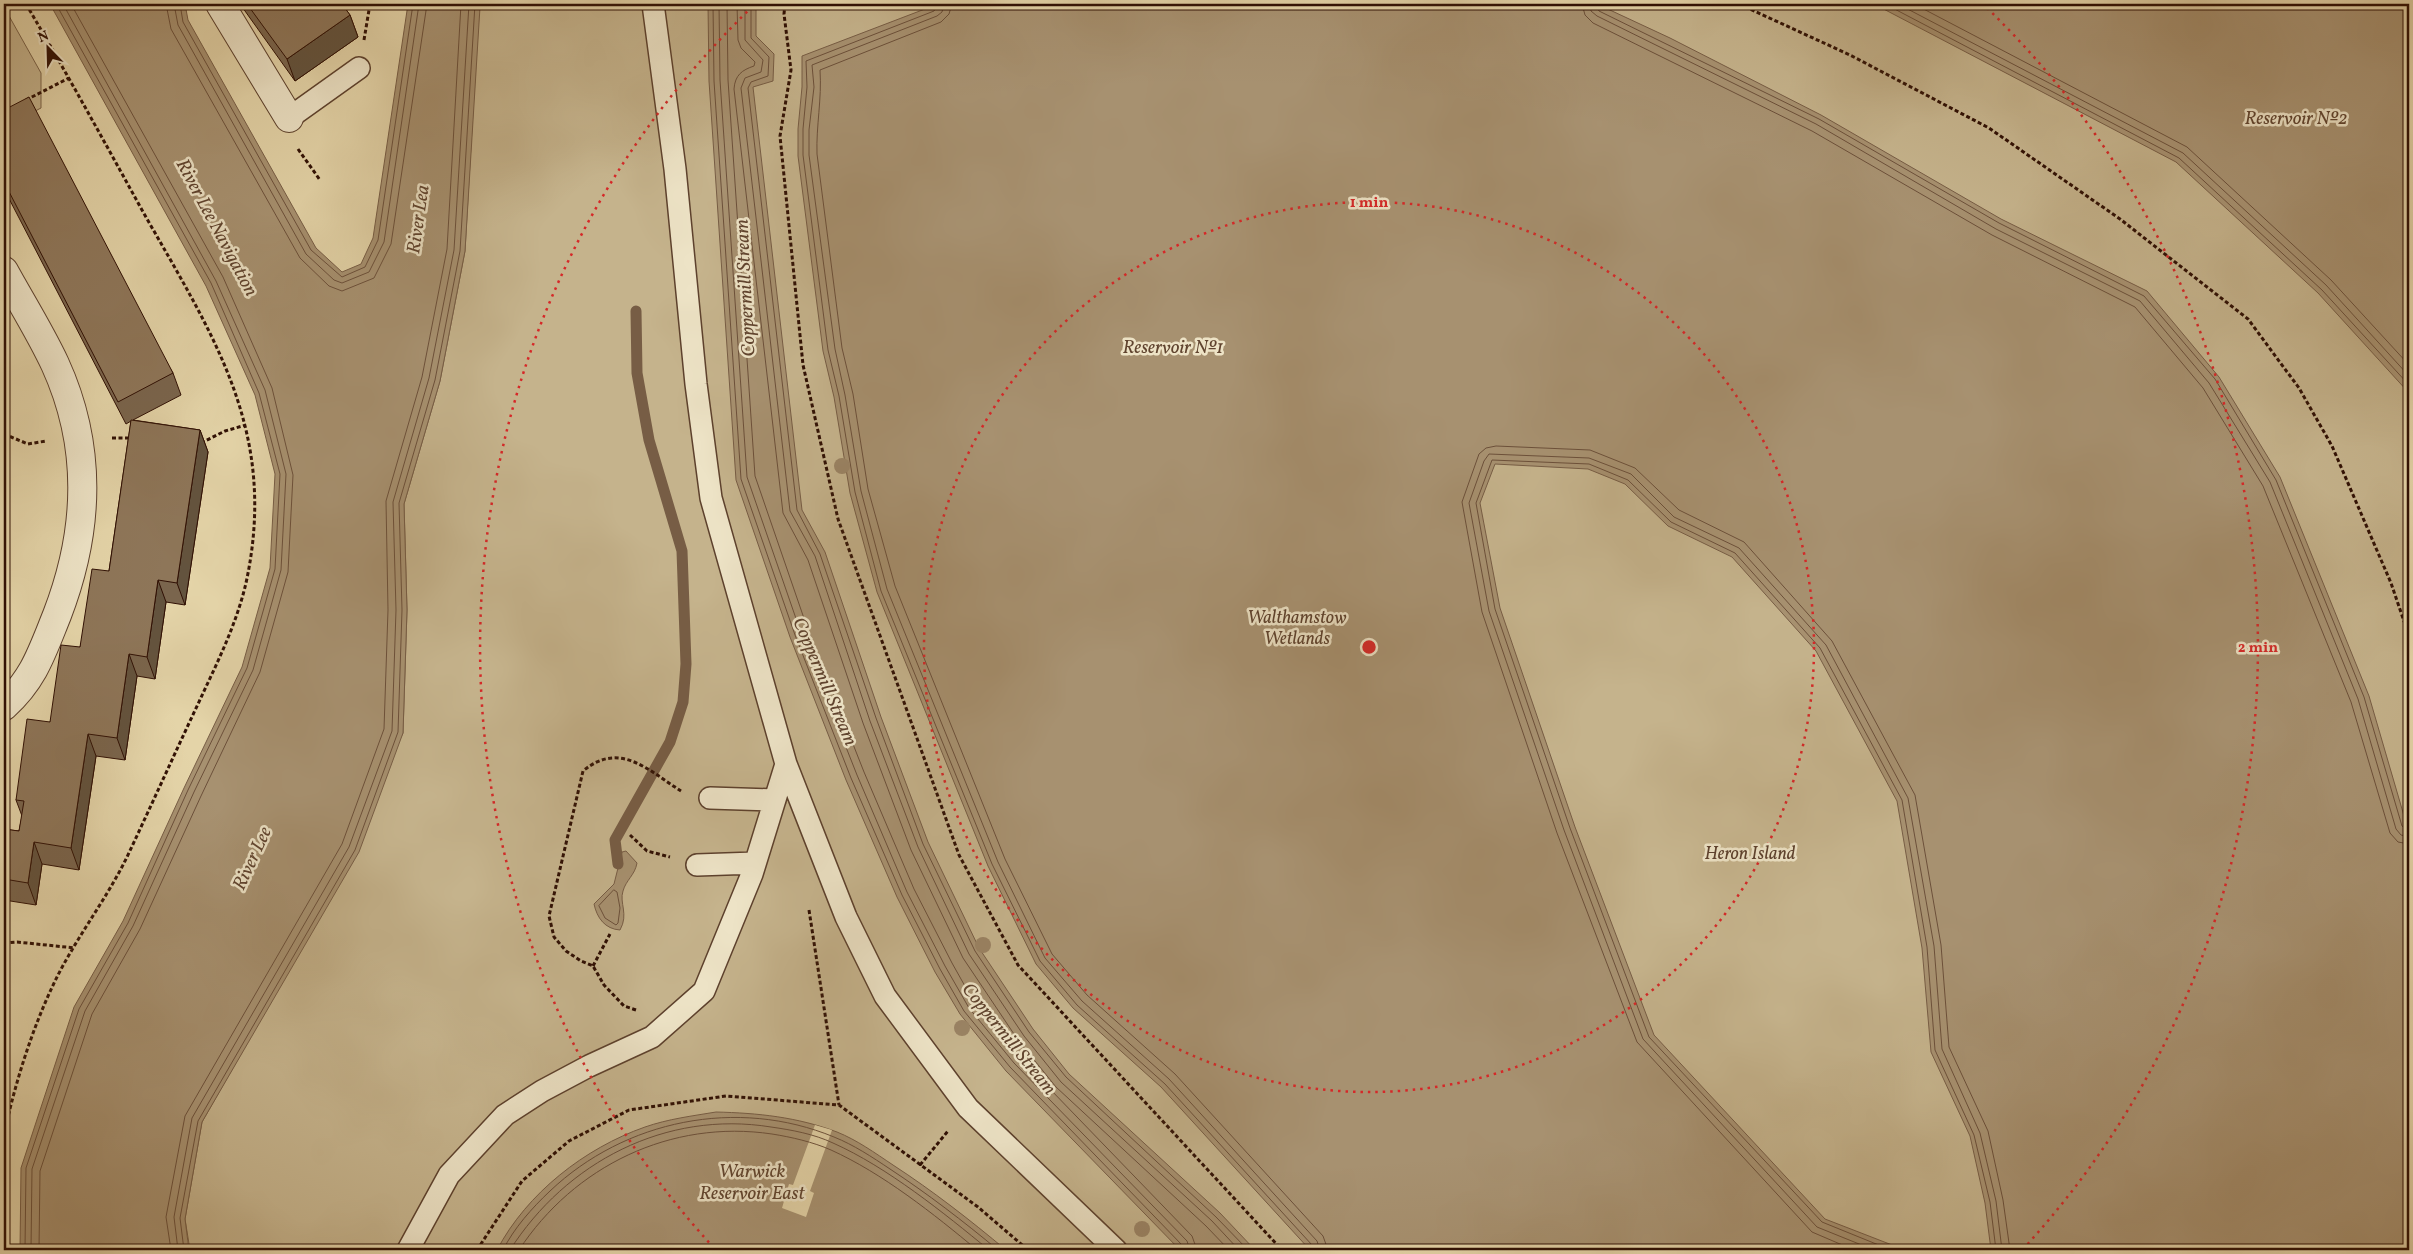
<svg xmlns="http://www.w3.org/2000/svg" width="2413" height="1254" viewBox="0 0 2413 1254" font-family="Vollkorn,serif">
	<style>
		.green { fill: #c5b38c; stroke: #7a6248 }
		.water { fill: #a79170; stroke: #775d45 }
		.pier { fill: #e4d4a8 }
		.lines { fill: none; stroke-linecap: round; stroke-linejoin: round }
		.shore { stroke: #6c503a; stroke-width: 1 }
		.stream { stroke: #775d45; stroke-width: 11 }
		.service-casing { stroke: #5d412d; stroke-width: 24 }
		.minor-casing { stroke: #5d412d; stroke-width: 30 }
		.path { stroke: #301004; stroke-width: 3; stroke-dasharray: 4 2.5; stroke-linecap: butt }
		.service { stroke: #ede3c6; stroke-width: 21 }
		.minor { stroke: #ede3c6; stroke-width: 28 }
		.tree { fill: #9a8364 }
		.wall { fill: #7a654d; stroke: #301004 }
		.shaded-wall { fill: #63533e; stroke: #301004 }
		.building { fill: #8e7659; stroke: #301004 }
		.ring { fill: none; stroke: #d62828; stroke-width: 2.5; stroke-dasharray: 2.5 5 }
		.labels { text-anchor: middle; stroke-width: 5; stroke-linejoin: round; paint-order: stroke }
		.park-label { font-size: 18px; font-style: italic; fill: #5d412d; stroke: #ede3c6 }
		.water-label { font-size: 19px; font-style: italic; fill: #60442f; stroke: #ede3c6 }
		.centre { fill: #d62828; stroke: #ede3c6; stroke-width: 2.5 }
		.ring-label { font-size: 15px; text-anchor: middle; font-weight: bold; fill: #d62828; stroke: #ede3c6; stroke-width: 5; stroke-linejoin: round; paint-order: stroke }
	</style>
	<rect width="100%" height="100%" fill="#e4d4a8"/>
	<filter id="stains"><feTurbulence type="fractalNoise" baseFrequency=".004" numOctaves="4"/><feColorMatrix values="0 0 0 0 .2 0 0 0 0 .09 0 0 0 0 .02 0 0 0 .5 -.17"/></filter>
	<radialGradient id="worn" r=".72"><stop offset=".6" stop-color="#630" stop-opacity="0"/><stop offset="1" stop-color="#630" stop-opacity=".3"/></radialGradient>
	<path class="green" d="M 479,4 L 2409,4 L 2409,1250 L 190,1250 L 185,1219 L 202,1122 L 246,1045 L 403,733 L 407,610 L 404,504 L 440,381 L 465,251 Z
		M 4,7 L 41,73 L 41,108 L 4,127 Z"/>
	<path class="water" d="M 50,4 L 185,4 L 188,20 L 316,248 L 342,272 L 361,264 L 373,238 L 408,4 L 479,4 L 480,7 L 465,251 L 440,381 L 404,504 L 407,610 L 403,733 L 359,852 L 202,1122 L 185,1219 L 189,1250 L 20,1250 L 21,1168 L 74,1007 L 123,921 L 184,788 L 242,667 L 270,568 L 275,474 L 255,395 L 206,286 Z
		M 708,4 L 756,4 L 756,36 L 774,54 L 773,81 L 753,87 L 802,510 L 825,552 L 881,717 L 928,842 L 979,948 L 1033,1029 L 1069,1074 L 1220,1213 L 1255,1250 L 1180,1250 L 1006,1071 L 960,1014 L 935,972 L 897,897 L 846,780 L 790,637 L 736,480 L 709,81 Z
		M 938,4 L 1597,4 L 1670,38 L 1821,115 L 2001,219 L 2147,291 L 2219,377 L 2280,477 L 2369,696 L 2409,833 L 2409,1250 L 1991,1250 L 1985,1203 L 1970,1136 L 1931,1052 L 1922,948 L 1897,801 L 1816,651 L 1732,557 L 1668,526 L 1625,484 L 1588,469 L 1495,464 L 1480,503 L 1500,608 L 1575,827 L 1654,1035 L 1825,1219 L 1905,1250 L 1310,1250 L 1161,1087 L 1073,1008 L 1036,964 L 988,866 L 877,592 L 850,493 L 834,397 L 823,351 L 798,156 L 798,129 L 802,87 L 802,56 Z
		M 1874,4 L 2409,4 L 2409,393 L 2318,293 L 2176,162 Z
		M 626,851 L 637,863 C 635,875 626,880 623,891 C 619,903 629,914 620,930 C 605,929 597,918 594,904 L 614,884 L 622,852 Z
		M 716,1112 C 758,1113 797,1117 837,1132 C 857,1140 875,1153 893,1165 C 933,1191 970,1220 1006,1250 L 497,1250 C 527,1193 585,1148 645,1127 C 668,1119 692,1116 716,1112 Z"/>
	<path class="pier" d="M 815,1125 L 832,1130 L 810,1191 L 814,1193 L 806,1217 L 782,1208 L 789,1184 L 793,1185 Z"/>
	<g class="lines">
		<path class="shore" d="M 166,4 L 171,29 L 300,258 L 329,286 L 342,291 L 374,278 L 391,244 L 427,4
			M 174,4 L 178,25 L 306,254 L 334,280 L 342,283 L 369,272 L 384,242 L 419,4
			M 180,4 L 183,22 L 311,250 L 342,277 L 365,267 L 378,240 L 413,4
			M 713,4 L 714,81 L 741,479 L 795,635 L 851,778 L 902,895 L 940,969 L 964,1011 L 1010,1067 L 1182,1245 L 1183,1250
			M 719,4 L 720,80 L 747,477 L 801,633 L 857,775 L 907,892 L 945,966 L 969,1008 L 1014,1063 L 1187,1241 L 1190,1250
			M 727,4 L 728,80 L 755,476 L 808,630 L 864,772 L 914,889 L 952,963 L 975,1004 L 1020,1058 L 1192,1236 L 1197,1250
			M 737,4 L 738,40 L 741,48 L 755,62 L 754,66 C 742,70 735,75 734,89 L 783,513 L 808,560 L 863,723 L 911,850 L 963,958 L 1018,1040 L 1056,1087 L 1206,1226 L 1229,1250
			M 745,4 L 745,40 L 763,60 L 761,72 L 745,78 L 741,88 L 790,511 L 815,556 L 870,721 L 918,847 L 969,954 L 1024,1036 L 1061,1082 L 1212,1221 L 1239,1250
			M 751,4 L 751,38 L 769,57 L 768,76 L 751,82 L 748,88 L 797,510 L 820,554 L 876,718 L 923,844 L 975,951 L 1029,1032 L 1066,1077 L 1216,1217 L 1248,1250
			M 938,4 L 934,11 L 806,61 L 807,87 L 803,129 L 803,155 L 828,350 L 839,396 L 855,492 L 881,591 L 992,864 L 1040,961 L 1077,1005 L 1165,1084 L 1312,1245 L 1314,1250
			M 944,4 L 942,12 L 937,16 L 812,65 L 814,87 L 809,130 L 809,155 L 835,349 L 845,395 L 861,491 L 887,589 L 998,862 L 1045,958 L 1082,1001 L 1169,1079 L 1317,1241 L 1320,1250
			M 952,4 L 949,14 L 941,22 L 820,70 C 822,99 816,126 817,154 L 842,348 L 853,394 L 868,489 L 895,586 L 1005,859 L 1052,954 L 1087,995 L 1175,1074 L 1323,1236 L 1328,1250
			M 1582,4 L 1585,15 L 1593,23 L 1812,131 L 1992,235 L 2135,307 L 2203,388 L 2263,486 L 2351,702 L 2390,833 L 2398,842 L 2409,844
			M 1590,4 L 1591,11 L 1597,16 L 1816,124 L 1996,229 L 2140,301 L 2209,383 L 2270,482 L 2358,699 L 2396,829 L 2401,835 L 2409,837
			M 1596,4 L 1599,11 L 1819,119 L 1999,223 L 2144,296 L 2215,379 L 2276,480 L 2364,697 L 2402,826 L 2409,831
			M 1885,4 L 2179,158 L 2322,290 L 2409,385
			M 1898,4 L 2183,153 L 2326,285 L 2409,376
			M 1914,4 L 2187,147 L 2331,280 L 2409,365
			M 614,890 L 617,892 L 620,908 L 618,923 L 616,925 L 605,918 L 599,906 Z
			M 25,1250 L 26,1168 L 79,1009 L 128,923 L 188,790 L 247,668 L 275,569 L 280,474 L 259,393 L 211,283 L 56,4
			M 31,1250 L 32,1169 L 85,1011 L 133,926 L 194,792 L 253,670 L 281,570 L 286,474 L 265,390 L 216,281 L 63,4
			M 39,1250 L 40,1171 L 92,1014 L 140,929 L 201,796 L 260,672 L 288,572 L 293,475 L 272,388 L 223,277 L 71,4
			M 171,1250 L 166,1217 L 185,1116 L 342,844 L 384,729 L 388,610 L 386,501 L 422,377 L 447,249 L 461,4
			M 178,1250 L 174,1217 L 192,1118 L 349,847 L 392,731 L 396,610 L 393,502 L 429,378 L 454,250 L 469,4
			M 184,1250 L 180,1218 L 198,1121 L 355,850 L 398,732 L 402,610 L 399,503 L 435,380 L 460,251 L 475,4
			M 503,1250 C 514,1228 532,1208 550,1191 C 625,1120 737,1097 834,1137 C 854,1145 872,1157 890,1169 C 928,1194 963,1221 998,1250
			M 510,1250 C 566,1162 666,1110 771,1127 C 792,1130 814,1134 833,1143 C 887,1167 944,1213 989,1250
			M 519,1250 C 574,1166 671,1119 772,1134 C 791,1137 813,1142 831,1150 C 882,1173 934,1214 977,1250
			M 1854,1250 L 1812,1232 L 1637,1042 L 1557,833 L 1482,612 L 1462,502 L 1479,454 L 1486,448 L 1496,446 L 1590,450 L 1635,468 L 1679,510 L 1744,542 L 1832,641 L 1915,795 L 1941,945 L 1949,1047 L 1988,1131 L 2003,1200 L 2010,1250
			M 1874,1250 L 1817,1227 L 1643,1039 L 1564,830 L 1489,611 L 1469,503 L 1484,461 L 1489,454 L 1589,458 L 1631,474 L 1674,517 L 1739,548 L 1826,645 L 1908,798 L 1934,946 L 1942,1049 L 1980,1133 L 1996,1201 L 2002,1250
			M 1891,1250 L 1822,1222 L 1649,1037 L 1570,828 L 1495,609 L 1476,503 L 1492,460 L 1589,464 L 1628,480 L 1671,522 L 1735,553 L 1820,648 L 1902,800 L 1927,947 L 1935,1050 L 1974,1135 L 1990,1202 L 1996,1250"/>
		<path class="stream" d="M 618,864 L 615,840 L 670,742 L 683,702 L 686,664 L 682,551 L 649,440 L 637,373 L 636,311"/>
		<defs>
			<path id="service" d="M 653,4 L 675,169 L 696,384 L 711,498 L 786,764 L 846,917 L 885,996 L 968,1108 L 1116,1250
				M 289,118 L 359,68
				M 710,798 L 775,800
				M 697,865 L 755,863
				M 408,1250 L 449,1175 L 505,1115 L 542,1091 L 589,1066 L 652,1037 L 704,991 L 752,874 L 786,764"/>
			<path id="minor" d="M 220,4 L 289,118
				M 4,271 C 21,302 40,332 55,364 C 93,447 89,532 57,615 C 42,652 34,679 4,706"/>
		</defs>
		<use href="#service" class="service-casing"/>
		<use href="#minor" class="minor-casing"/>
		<path class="path" d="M 785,4 L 784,14 L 791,70 L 780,136 L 803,365 L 838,519 L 959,855 L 1018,965 L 1282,1250
			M 1739,4 L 1850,55 L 1989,128 L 2120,219 L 2248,319 L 2299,388 L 2332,446 L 2391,583 L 2409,636
			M 364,40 L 370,4
			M 26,100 L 69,78
			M 298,149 L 320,180
			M 4,434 L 28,444 L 46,441
			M 112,438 L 131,438
			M 201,443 L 225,431 L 246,425
			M 630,835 L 647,851 L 670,857
			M 809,910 L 839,1105
			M 4,943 L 17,942 L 75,948
			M 593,966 L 610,934
			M 636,1010 L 624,1006 L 604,985 L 593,966 L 581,961 L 566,951 L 554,937 L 549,916 L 583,771 C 620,740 649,771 681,791
			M 4,1134 C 16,1080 33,1025 58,975 C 79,934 107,898 127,857 C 151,806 174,755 198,704 C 216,665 236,626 246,583 C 279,431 213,336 142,210 C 104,141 66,72 26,4
			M 920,1165 L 948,1131
			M 477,1250 L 522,1181 L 569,1141 L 629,1110 L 726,1096 L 839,1105 L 978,1207 L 1028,1250"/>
		<use href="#service" class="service"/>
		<use href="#minor" class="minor"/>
	</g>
	<g class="tree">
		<circle cx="842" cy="466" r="8"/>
		<circle cx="983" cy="945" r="8"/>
		<circle cx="962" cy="1028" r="8"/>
		<circle cx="1142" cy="1229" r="8"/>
	</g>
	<path class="wall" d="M 240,4 L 342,4 L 350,15 L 358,37 L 295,81 Z
		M 4,110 L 173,373 L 181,395 L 133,420 L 200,430 L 208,452 L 185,605 L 166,602 L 155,679 L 137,676 L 125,760 L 96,756 L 79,870 L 42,864 L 36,905 L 4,900 L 4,813 L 10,830 L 19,831 L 22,816 L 16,800 L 50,722 L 80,647 L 109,571 L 131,421 L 126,424 L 4,189 Z"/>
	<path class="shaded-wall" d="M 350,15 L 358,37 L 295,81 L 287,59 Z
		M 200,430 L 208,452 L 185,605 L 177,583 Z
		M 158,580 L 166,602 L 155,679 L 147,657 Z
		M 129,654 L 137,676 L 125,760 L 117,738 Z
		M 88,734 L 96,756 L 79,870 L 71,848 Z
		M 4,813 L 10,831 L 4,839 Z
		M 34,842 L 42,864 L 36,905 L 28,883 Z"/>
	<path class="building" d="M 247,4 L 342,4 L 350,15 L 287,59 Z
		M 29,97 L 173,373 L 118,402 L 4,182 L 4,110 Z
		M 131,420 L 200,430 L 177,583 L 158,580 L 147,657 L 129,654 L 117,738 L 88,734 L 71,848 L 34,842 L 28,883 L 4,879 L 4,829 L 19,831 L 24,801 L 16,800 L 27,719 L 50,722 L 61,645 L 80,647 L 92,569 L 109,571 Z"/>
	<g class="ring">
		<circle cx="1369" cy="647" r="445"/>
		<path d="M714 1248A889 889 0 0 1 751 8M1987 8A889 889 0 0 1 2024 1248"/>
	</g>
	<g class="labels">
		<g class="park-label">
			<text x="1297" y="623">Walthamstow<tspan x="1297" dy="21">Wetlands</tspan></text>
			<text x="1750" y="859">Heron Island</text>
		</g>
		<g class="water-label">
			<text x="2296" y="124">Reservoir №2</text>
			<text transform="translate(417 219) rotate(-82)" y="7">River Lea</text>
			<text transform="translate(218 227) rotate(62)" y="7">River Lee Navigation</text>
			<text transform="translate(744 288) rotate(-93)" y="7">Coppermill Stream</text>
			<text x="1173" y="353">Reservoir №1</text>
			<text transform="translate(826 681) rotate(67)" y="7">Coppermill Stream</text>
			<text transform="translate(251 858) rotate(-65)" y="7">River Lee</text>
			<text transform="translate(1010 1038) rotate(51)" y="7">Coppermill Stream</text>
			<text x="752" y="1177">Warwick<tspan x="752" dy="22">Reservoir East</tspan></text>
		</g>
	</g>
	<circle cx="1369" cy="647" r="8" class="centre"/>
	<g class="ring-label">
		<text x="1369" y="207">1 min</text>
		<text x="2258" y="652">2 min</text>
	</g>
	<rect width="2413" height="1254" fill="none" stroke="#e4d4a8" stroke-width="20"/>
	<rect x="5" y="5" width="2403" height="1244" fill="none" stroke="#301004" stroke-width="2.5"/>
	<rect x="10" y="10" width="2393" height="1234" fill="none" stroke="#301004"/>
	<g transform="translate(48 48) rotate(337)" stroke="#ede3c6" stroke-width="4" paint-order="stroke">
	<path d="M0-4L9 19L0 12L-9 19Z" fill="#301004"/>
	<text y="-8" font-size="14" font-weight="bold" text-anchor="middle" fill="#301004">N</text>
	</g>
	<rect width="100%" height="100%" filter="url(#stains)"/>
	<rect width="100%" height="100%" fill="url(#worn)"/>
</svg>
